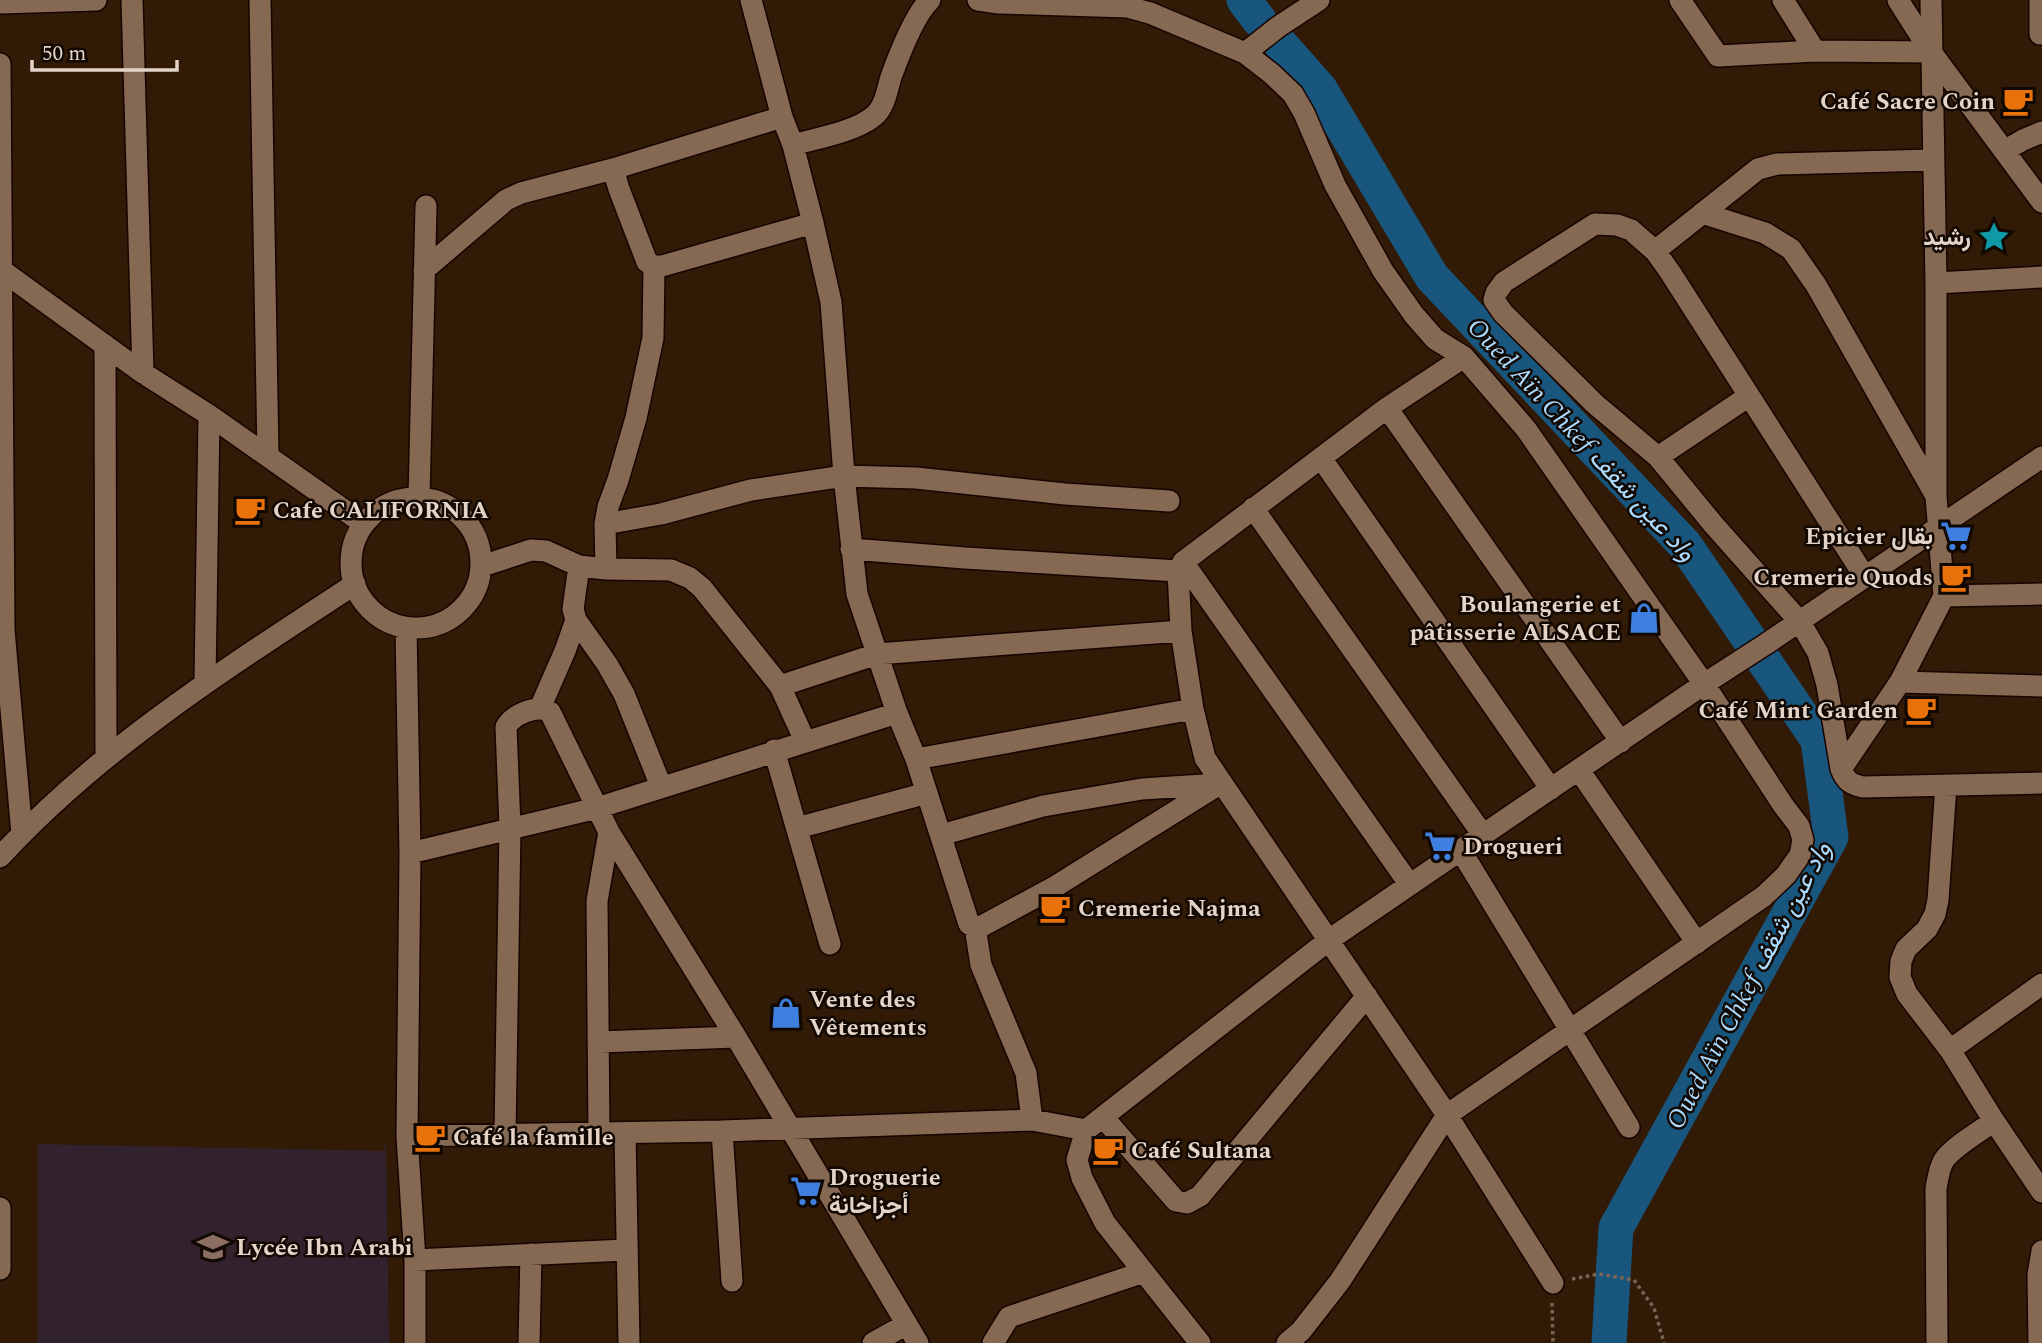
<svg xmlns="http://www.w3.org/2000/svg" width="2042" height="1343" viewBox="0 0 2042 1343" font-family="Spectral,Vazirmatn,serif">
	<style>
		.education { fill: #31222d }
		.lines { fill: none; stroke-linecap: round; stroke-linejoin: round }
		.river { stroke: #18567e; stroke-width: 35 }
		.minor-casing { stroke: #180400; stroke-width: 24 }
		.path { stroke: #796554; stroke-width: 3.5; stroke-dasharray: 3.5 3.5; stroke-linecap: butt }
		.minor { stroke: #856953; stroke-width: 21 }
		.labels { text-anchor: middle; stroke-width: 5; stroke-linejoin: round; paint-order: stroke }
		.poi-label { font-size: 24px; font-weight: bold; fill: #e4d4c8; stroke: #120802; text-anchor: start }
		.water-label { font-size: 26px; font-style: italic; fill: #aadaff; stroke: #120802 }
	</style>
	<rect width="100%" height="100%" fill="#311a06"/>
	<path class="education" d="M 386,1141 L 389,1343 L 38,1343 L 38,1144 L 384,1151 Z"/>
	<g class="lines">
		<path class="river" d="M 1244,0 L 1259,20
			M 1282,46 L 1320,89 L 1432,277 L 1685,545 L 1818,740 L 1831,837 L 1616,1228 L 1609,1343"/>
		<defs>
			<path id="minor" d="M 132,0 L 143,373
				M 260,0 L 268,456
				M 978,0 L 999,3 L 1128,7 L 1150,13 L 1245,53 L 1272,74 L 1293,94 L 1304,113 L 1335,185 L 1383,271 L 1414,315 L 1435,339 L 1464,357 L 1526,429 L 1704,684 L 1783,805 L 1799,826 L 1803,840 L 1800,855 L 1786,875 L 1764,896 L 1447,1115 L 1340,1281 L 1301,1331 L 1287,1343
				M 1680,0 L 1718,56 L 1815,51 L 1931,52
				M 1783,0 L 1815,51
				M 1898,0 L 1931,52 L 2042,202
				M 1931,0 L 1936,283 L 1936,496 L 1944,596 L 1900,682 L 1841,769 C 1846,781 1850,784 1863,787 L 2042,783
				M 0,3 L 96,0
				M 2040,34 L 2040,0
				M 1245,53 L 1278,27 L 1319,0
				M 0,64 L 4,630 L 22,834
				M 793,145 C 817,138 855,132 874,116 C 885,107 887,90 891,77 C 899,55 914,15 930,0
				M 2004,151 L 2023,140 L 2042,132
				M 613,169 L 619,189 L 647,262 L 654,266 L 662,266 L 813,223
				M 1702,213 L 1765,233 L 1791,249 L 1816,285 L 1936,496
				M 1655,251 L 1758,169 L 1777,164 L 1933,160
				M 0,269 L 143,373 L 209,415 L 364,524
				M 424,270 L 506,200 L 521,193 L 613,169 L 782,117
				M 1936,283 L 2042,277
				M 105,345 L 106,758
				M 1464,357 L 1387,408 L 1183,562 L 1178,571 L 1181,631 L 1193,709 L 1205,758 L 1447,1115 L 1553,1283
				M 1387,408 L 1621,742
				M 1658,457 L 1749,396
				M 1321,458 L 1551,789
				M351 563a65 65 0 1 1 130 0a65 65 0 1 1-130 0Z
				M 419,498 L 426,206
				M 1253,508 L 1483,835
				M 605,524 L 661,514 L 751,490 L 844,476 L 916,478 L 1065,494 L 1169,501
				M 851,549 L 965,558 L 1178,571
				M 1183,562 L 1410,885
				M 482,566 L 531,550 L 546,551 L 579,566 L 606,569 L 671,570 L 690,578 L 702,588 L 780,686 L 805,741
				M 579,566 L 573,609 L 576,620 L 607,664 L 624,694 L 661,786
				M 606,569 L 605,524 L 608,507 L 618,480 L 636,418 L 653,338 L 654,266
				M 1944,596 L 2042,594
				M 406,628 L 410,853 L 407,1136 L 415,1260 L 415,1343
				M 205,682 L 209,415
				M 1900,682 L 2042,686
				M 780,686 L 877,654 L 1181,631
				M 540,708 L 565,651 L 576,620
				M 897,713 L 916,759 L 969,924 L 975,927 L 982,926 L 1056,886 L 1221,783
				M 774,750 L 830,944
				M 916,759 L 1193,709
				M 1841,769 L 1827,685 L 1818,653 L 1800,622 L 1713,524 L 1658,457 L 1595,404 L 1503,313 L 1494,300 L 1496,293 L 1504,282 L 1595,224 L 1617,225 L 1631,230 L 1655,251 L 1670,272 L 1865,577
				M 1579,770 L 1697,943
				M 1946,785 L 1938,900 L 1935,914 L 1927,929 L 1906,949 L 1901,961 L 1900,977 L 1907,994 L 1950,1050 L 1994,1121 L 2042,1192
				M 797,828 L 927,793
				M 941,835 L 1043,806 L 1142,789 L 1219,784
				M 1461,851 L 1629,1127
				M 410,853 L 597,808 L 897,713 L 857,594 L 844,476 L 831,302 L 813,223 L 793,145 L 782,117 L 751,0
				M 0,857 C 101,747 230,666 355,584
				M 975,927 L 981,965 L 1026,1073 L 1032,1120
				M 599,1042 L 736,1037
				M 1950,1050 L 2042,984
				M 1103,1117 L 1176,1201 L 1187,1203 L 1200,1196 L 1367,996
				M 722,1131 L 732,1281
				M 625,1133 L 629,1343
				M 599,1134 L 597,901 L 609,832
				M 505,1135 L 510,827 L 506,727 C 513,714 538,704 550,712 L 609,832 L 736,1037 L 918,1343
				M 407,1136 L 722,1131 L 1032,1120 L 1086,1130
				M 0,1208 L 0,1269
				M 415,1260 L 626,1250
				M 529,1343 L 531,1254
				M 873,1343 L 907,1324
				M 993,1343 L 1009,1317 L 1144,1272
				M 1200,1343 L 1105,1223 L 1082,1178 L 1077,1160 L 1086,1130 L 1329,940 L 1704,684 L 1766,644 L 2042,457
				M 1937,1343 L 1936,1188 C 1938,1179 1939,1168 1944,1160 C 1954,1146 1979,1132 1994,1121
				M 2039,1343 L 2038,1275 L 2042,1251"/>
		</defs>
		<use href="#minor" class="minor-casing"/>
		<path class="path" d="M 1572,1279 L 1599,1274 L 1634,1280 L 1654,1308 L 1664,1343
			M 1552,1303 L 1553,1343"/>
		<use href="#minor" class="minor"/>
	</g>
	<defs>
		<symbol id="cafe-bare" viewBox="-9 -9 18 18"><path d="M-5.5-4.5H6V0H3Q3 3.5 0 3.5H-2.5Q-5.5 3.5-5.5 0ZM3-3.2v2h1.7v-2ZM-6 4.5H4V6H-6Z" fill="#e8710a" stroke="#120802" stroke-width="2.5" paint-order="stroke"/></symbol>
		<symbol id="sight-bare" viewBox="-9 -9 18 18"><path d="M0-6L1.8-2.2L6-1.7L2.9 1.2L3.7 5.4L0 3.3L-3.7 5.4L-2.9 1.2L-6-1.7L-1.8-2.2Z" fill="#0f9aa8" stroke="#120802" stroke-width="2.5" paint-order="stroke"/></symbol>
		<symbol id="supermarket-bare" viewBox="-9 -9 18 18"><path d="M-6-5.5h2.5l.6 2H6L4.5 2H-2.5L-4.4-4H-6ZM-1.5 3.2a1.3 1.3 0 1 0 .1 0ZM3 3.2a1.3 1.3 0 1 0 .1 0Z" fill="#3f7fe0" stroke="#120802" stroke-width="2.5" paint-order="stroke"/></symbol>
		<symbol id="shop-bare" viewBox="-9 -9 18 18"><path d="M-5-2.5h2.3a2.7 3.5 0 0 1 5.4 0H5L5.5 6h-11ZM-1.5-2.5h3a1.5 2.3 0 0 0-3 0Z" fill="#3f7fe0" stroke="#120802" stroke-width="2.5" paint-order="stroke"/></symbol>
		<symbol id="school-bare" viewBox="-9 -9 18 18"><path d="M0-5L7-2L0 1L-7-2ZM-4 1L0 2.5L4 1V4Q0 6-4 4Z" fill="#8d6e63" stroke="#120802" stroke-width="2.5" paint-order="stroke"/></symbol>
	</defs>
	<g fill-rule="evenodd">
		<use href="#cafe-bare" x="1996" y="79" width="44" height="44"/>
		<use href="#sight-bare" x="1972" y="215" width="44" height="44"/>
		<use href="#cafe-bare" x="228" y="488" width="44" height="44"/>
		<use href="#supermarket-bare" x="1934" y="514" width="44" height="44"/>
		<use href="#cafe-bare" x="1934" y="555" width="44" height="44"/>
		<use href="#shop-bare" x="1622" y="596" width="44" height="44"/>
		<use href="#cafe-bare" x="1899" y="688" width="44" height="44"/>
		<use href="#supermarket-bare" x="1418" y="824" width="44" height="44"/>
		<use href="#cafe-bare" x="1033" y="886" width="44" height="44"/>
		<use href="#shop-bare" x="764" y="991" width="44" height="44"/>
		<use href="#cafe-bare" x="408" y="1115" width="44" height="44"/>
		<use href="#cafe-bare" x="1086" y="1128" width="44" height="44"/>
		<use href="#supermarket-bare" x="784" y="1169" width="44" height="44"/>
		<use href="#school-bare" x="191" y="1225" width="44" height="44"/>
	</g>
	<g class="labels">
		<g class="poi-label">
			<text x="1995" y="109" text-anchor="end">Café Sacre Coin</text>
			<text x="1971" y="245" text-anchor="end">رشيد</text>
			<text x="273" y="518">Cafe CALIFORNIA</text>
			<text x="1933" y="544" text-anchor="end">Epicier بقال</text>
			<text x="1933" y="585" text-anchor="end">Cremerie Quods</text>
			<text x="1621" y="612" text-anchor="end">Boulangerie et<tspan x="1621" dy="28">pâtisserie ALSACE</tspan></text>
			<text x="1898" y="718" text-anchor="end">Café Mint Garden</text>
			<text x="1463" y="854">Drogueri</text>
			<text x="1078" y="916">Cremerie Najma</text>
			<text x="809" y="1007">Vente des<tspan x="809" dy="28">Vêtements</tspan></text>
			<text x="453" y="1145">Café la famille</text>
			<text x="1131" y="1158">Café Sultana</text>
			<text x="829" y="1185">Droguerie<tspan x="829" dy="28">أجزاخانة</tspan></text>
			<text x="236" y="1255">Lycée Ibn Arabi</text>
		</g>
		<g class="water-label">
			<text transform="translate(1582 439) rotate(47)" y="9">Oued Aïn Chkef واد عين شقف</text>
			<text transform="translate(1748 985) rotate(-62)" y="9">Oued Aïn Chkef واد عين شقف</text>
		</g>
	</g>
	<path d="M32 60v10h145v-10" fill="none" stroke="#e4d4c8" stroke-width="3.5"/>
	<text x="42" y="60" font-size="21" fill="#e4d4c8" stroke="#120802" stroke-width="5" paint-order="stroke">50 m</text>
</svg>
